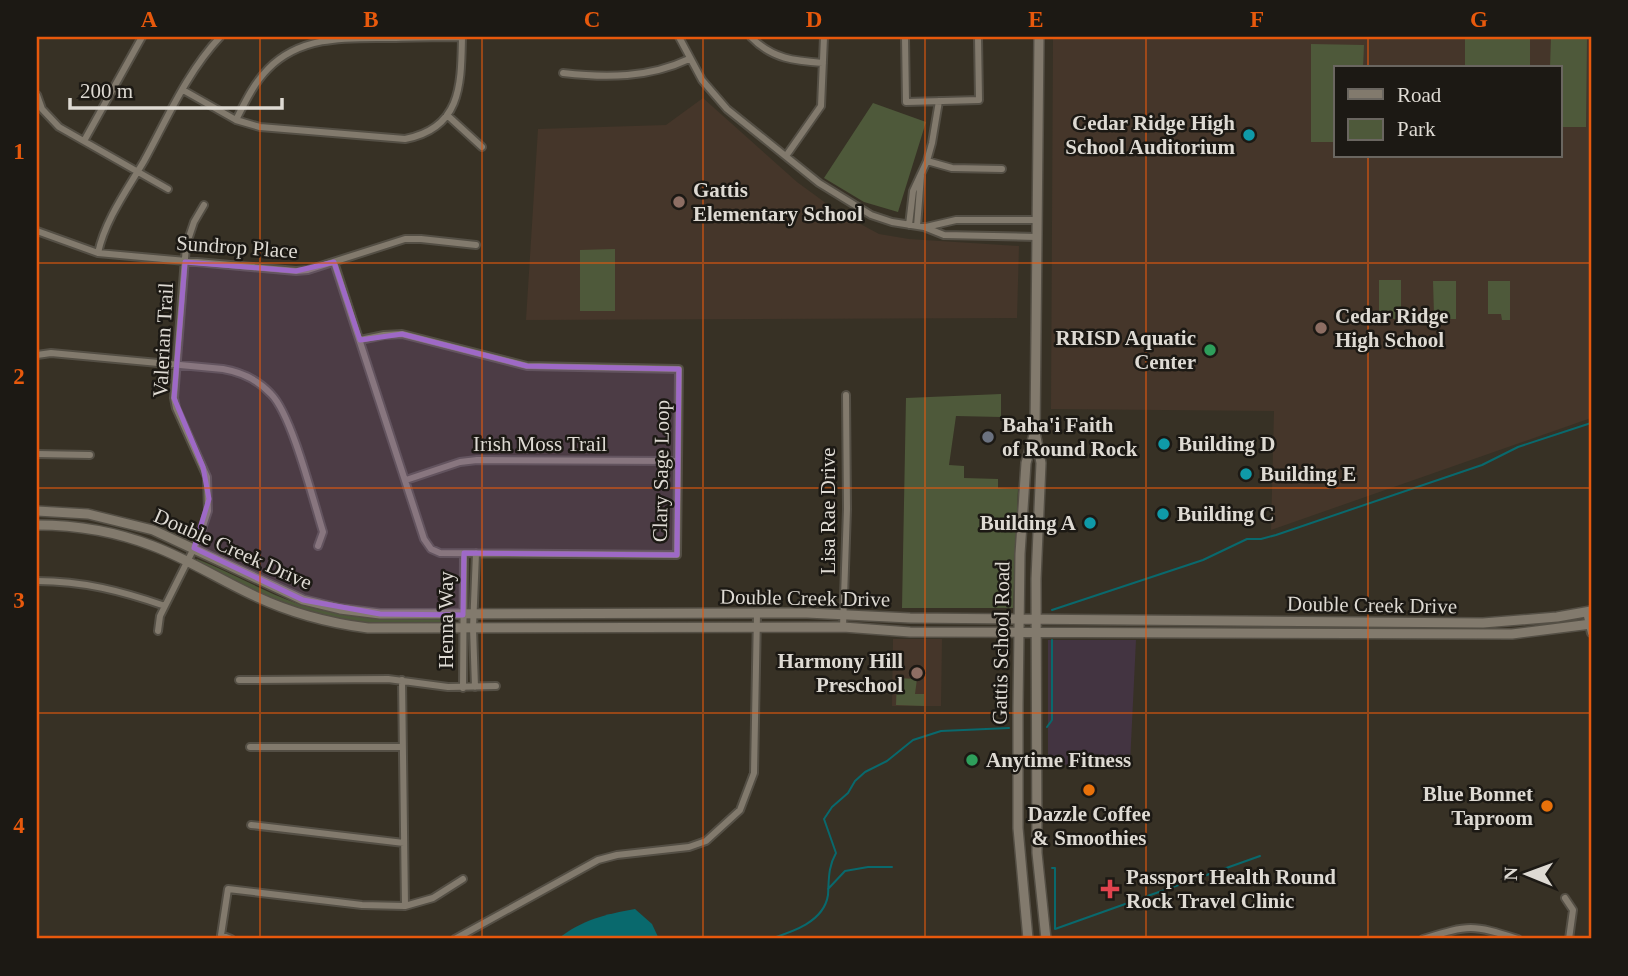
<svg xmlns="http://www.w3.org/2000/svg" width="1628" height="976" viewBox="0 0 1628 976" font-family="Georgia,serif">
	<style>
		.commercial { fill: #433441 }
		.education { fill: #45362a; fill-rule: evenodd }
		.green { fill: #4e593a }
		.water { fill: #09696d }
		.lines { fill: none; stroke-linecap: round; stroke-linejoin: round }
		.stream { stroke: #09696d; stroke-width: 2 }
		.street-casing { stroke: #544f45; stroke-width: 10 }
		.secondary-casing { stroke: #544f45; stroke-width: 12 }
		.street { stroke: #827a6d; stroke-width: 6 }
		.secondary { stroke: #827a6d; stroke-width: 9 }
		.marked { fill: #9e69c6; fill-opacity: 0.2; stroke: #9e69c6; stroke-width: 5; stroke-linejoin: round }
		.grid { fill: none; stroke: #e8590c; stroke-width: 2; stroke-opacity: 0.55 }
		.culture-dot { fill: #0f9aa8; stroke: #1c1914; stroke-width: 2.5 }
		.education-dot { fill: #8d6e63; stroke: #1c1914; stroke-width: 2.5 }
		.leisure-dot { fill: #2e9e5b; stroke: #1c1914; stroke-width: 2.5 }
		.worship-dot { fill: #6b7280; stroke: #1c1914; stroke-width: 2.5 }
		.food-dot { fill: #e8710a; stroke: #1c1914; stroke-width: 2.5 }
		.health-dot { fill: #e0444e; stroke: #1c1914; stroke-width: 2.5 }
		.labels { text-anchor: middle; stroke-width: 5; stroke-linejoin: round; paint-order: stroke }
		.poi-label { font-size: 21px; font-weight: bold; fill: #dedad3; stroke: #1c1914; text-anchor: start }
		.street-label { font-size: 21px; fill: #dedad3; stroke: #1c1914 }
		.neatline { fill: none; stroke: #e8590c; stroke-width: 2.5 }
		.grid-label { font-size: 23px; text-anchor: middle; font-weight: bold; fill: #e8590c }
	</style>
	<rect width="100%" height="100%" fill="#373125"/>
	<path class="commercial" d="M 1048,640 L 1136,640 L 1130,764 L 1048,765 Z"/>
	<path class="education" d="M 1053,37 L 1591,37 L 1591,418 L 1271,530 L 1274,411 L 1051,409 ZM 1336,68 L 1560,68 L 1560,156 L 1336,156 Z
		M 703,98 L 797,182 L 838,212 L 879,234 L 909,239 L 1019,246 L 1017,318 L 526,320 L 538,129 L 666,125 Z
		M 893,639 L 942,639 L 941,706 L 892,706 Z"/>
	<path class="green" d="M 1465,37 L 1530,37 L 1530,68 L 1465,68 Z
		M 1551,37 L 1587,37 L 1586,127 L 1560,127 L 1560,68 L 1550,68 Z
		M 1311,44 L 1364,45 L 1363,68 L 1336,68 L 1336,142 L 1311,142 Z
		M 873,103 L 926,122 L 898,212 L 864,202 L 824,178 Z
		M 615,249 L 615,311 L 580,311 L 580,250 Z
		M 1379,280 L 1401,280 L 1401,319 L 1393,319 L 1393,314 L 1379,314 Z
		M 1433,281 L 1456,281 L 1456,319 L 1448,319 L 1447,314 L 1434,314 Z
		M 1488,281 L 1510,281 L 1510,320 L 1502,320 L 1501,314 L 1488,314 Z
		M 1001,394 L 1001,417 L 956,416 L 949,465 L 964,466 L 964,478 L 998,479 L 998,488 L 1018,489 L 1013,608 L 902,608 L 906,398 Z
		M 197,559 C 230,572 262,591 296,603 C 345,619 396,620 447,619 L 455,624 C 430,625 404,627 380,625 C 313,619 255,593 197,562 Z
		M 897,678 L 917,679 L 915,694 L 924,694 L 924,706 L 896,705 Z"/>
	<path class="water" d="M 635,909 L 652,924 L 659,939 L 558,939 C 581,920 606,914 635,909 Z"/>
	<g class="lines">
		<path class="stream" d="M 1052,610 L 1203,560 L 1247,539 L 1261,539 L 1276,535 L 1482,465 L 1518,447 L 1591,423
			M 1047,727 L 1052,720 L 1052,640
			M 1052,868 L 1055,868 L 1055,929 L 1260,856
			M 828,889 L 845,871 L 868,867 L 892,867
			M 770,939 C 792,932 824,922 828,895 C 829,879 828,867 836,853 L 824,819 L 832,807 L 848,793 L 855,781 L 865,772 L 887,761 L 913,740 L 941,731 L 1009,728"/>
		<defs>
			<path id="street" d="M 679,37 L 702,80 L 727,109 L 819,183 L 871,215 L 892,222 L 924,227 L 944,235 L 1037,237
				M 751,37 C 772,59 795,61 823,63
				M 905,37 L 906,102 L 979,100 L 978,37
				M 563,73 C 606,78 649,78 689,59
				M 183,90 L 236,120 L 260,127 L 405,139 C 462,128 461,84 462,37
				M 37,95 L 42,109 L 59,127 L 168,189
				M 447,115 L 482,147
				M 236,120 C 245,102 254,83 268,69 C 302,34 351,38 396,38 C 418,37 440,37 462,37
				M 84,141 L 142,37
				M 786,156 L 821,106 L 824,37
				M 927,161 L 952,168 L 1002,169
				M 909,225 L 913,191 L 927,161 L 932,143 L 939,101
				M 917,226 L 921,176
				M 926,227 L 956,220 L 1038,220
				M 37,231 L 98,253 L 296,271 L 308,270 L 405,239 L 421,239 L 476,245
				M 98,253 C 105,220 127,190 144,161 C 167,119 187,72 220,37
				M 334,262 L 424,539 L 431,549 L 440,553 L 677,555 L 679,369 L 527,366 L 402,334 L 384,335 L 360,340
				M 37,355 L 51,353 L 223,369 C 241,372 258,380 271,394 C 292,415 313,500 323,532 L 318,546
				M 37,454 L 90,455
				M 406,480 L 460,462 L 477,460 L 678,461
				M 37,581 C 83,581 122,591 165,606
				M 1586,612 L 1591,633
				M 843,627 L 847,509 L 846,395
				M 158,631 L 160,616 L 199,538 L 208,511 L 207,477 L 176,408 L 174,398 L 186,246 L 194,222 L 204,205
				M 239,680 L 388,679 L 448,687 L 496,686
				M 402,680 L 405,906 L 433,898 L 463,879
				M 475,687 L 473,628 L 476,553
				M 463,688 L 464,554
				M 250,747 L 402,747
				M 251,825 L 404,843
				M 1565,898 L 1573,910 L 1569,939
				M 231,939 L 221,935 L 228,889 L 362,905 L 405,906
				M 455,939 L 598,860 L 617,855 L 689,847 L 706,841 L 740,810 L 754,773 L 757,614
				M 1423,939 C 1469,925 1471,924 1518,939"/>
			<path id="secondary" d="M 1039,37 L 1035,432 L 1041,463 L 1036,579 L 1037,853 L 1046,939
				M 37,511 L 88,514 L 153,530 L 303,600 L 340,609 L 380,614 L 807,613 L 910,618 L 1483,623 L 1557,617 L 1591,611
				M 37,525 C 75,525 117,532 153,546 C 188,559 220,580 255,596 C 291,613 329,623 368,628 L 843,627 L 910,632 L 1512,634 L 1591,624
				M 1028,939 L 1018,828 L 1018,706 L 1020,554 L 1026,463 L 1034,435"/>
		</defs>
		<use href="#street" class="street-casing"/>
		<use href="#secondary" class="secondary-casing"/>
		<use href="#street" class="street"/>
		<use href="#secondary" class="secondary"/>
	</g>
	<path class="marked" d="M 185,262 L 296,271 L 334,262 L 360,340 L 402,334 L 527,366 L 679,369 L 677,555 L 464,553 L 463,615 L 380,614 L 303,600 L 194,548 L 209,499 L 203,467 L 174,398 Z"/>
	<path class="grid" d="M 260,37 L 260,939M 482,37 L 482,939M 703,37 L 703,939M 925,37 L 925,939M 1146,37 L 1146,939M 1368,37 L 1368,68M 1368,156 L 1368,939M 37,263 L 1591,263M 37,488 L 1591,488M 37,713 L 1591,713"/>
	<g class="culture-dot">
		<circle cx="1249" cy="135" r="7"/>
		<circle cx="1164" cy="444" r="7"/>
		<circle cx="1246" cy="474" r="7"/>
		<circle cx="1163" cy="514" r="7"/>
		<circle cx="1090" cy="523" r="7"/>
	</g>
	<g class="education-dot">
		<circle cx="679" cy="202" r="7"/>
		<circle cx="1321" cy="328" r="7"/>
		<circle cx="917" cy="673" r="7"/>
	</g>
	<g class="leisure-dot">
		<circle cx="1210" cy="350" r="7"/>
		<circle cx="972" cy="760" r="7"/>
	</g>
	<circle class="worship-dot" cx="988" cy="437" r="7"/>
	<g class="food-dot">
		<circle cx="1089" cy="790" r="7"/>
		<circle cx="1547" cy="806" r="7"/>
	</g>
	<path class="health-dot" d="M1106.5 878.5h7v7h7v7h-7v7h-7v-7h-7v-7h7z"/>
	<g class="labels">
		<g class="poi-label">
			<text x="1235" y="130" text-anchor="end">Cedar Ridge High<tspan x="1235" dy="24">School Auditorium</tspan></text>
			<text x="693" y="197">Gattis<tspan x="693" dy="24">Elementary School</tspan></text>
			<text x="1335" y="323">Cedar Ridge<tspan x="1335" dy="24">High School</tspan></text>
			<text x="1196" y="345" text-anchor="end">RRISD Aquatic<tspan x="1196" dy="24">Center</tspan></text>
			<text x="1002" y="432">Baha'i Faith<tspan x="1002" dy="24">of Round Rock</tspan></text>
			<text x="1178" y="451">Building D</text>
			<text x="1260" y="481">Building E</text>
			<text x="1177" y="521">Building C</text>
			<text x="1076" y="530" text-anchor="end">Building A</text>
			<text x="903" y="668" text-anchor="end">Harmony Hill<tspan x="903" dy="24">Preschool</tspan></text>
			<text x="986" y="767">Anytime Fitness</text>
			<text x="1533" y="801" text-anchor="end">Blue Bonnet<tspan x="1533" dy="24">Taproom</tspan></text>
			<text x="1089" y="821" text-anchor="middle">Dazzle Coffee<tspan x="1089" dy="24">&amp; Smoothies</tspan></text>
			<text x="1126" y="884">Passport Health Round<tspan x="1126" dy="24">Rock Travel Clinic</tspan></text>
		</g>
		<g class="street-label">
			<text transform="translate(237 247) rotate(4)" y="7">Sundrop Place</text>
			<text transform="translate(163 340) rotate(-87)" y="7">Valerian Trail</text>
			<text x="540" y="451">Irish Moss Trail</text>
			<text transform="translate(661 471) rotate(-89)" y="7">Clary Sage Loop</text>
			<text transform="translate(828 511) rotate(-90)" y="7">Lisa Rae Drive</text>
			<text transform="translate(233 549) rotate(24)" y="7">Double Creek Drive</text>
			<text transform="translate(805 598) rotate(1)" y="7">Double Creek Drive</text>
			<text transform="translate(1372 605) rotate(1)" y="7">Double Creek Drive</text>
			<text transform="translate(446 620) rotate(-90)" y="7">Henna Way</text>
			<text transform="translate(1001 643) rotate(-89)" y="7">Gattis School Road</text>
		</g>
	</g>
	<rect width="1628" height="976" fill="none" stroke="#1c1914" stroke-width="77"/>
	<rect x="1334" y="66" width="228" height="91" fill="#1c1914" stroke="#6a6660" stroke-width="2"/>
	<rect x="1348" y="89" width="35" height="10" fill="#827a6d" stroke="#6a6660" stroke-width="2"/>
	<text x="1397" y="102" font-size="21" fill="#dedad3">Road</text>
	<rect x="1348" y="119" width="35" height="21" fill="#4e593a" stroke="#6a6660" stroke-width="2"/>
	<text x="1397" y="136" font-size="21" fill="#dedad3">Park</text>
	<g transform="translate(1527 874) rotate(271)" stroke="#1c1914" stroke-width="5" paint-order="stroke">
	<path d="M0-5L12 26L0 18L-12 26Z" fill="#dedad3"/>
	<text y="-10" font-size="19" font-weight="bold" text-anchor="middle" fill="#dedad3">N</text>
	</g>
	<path d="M70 98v10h212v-10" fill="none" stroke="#dedad3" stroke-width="3.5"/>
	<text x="80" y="98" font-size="21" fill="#dedad3" stroke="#1c1914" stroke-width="5" paint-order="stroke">200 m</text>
	<rect x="38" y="38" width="1552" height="899" class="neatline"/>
	<g class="grid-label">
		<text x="149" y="27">A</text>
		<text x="371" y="27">B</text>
		<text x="592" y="27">C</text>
		<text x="814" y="27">D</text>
		<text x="1036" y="27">E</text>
		<text x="1257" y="27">F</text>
		<text x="1479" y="27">G</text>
		<text x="19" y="159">1</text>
		<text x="19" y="384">2</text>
		<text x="19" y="608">3</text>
		<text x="19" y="833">4</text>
	</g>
</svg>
